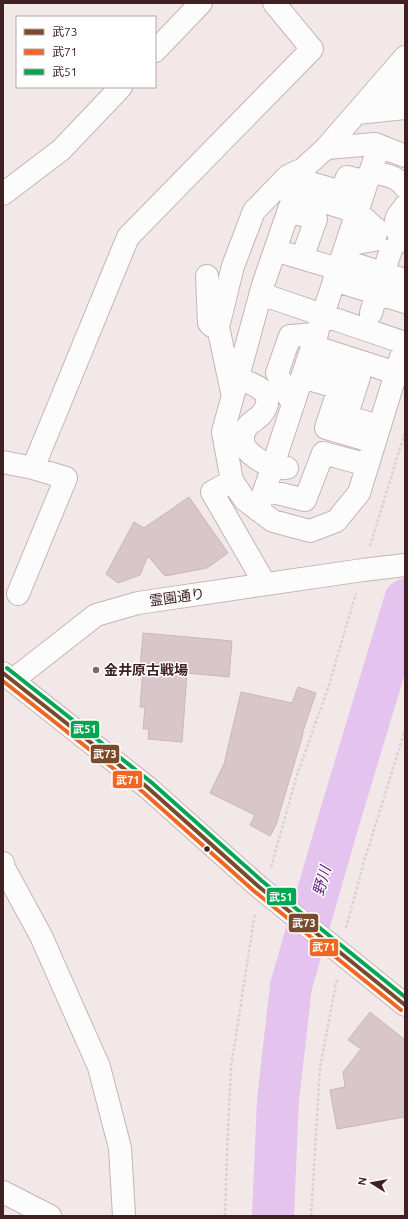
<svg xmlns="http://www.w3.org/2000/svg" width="408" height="1219" viewBox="0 0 408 1219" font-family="Ubuntu,'Noto Sans JP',sans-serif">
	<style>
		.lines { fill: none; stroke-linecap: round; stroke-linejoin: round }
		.river { stroke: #e5c3ef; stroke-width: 42 }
		.building { fill: #d9c6cb; stroke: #cab6bc }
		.minor-casing { stroke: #c7b3b4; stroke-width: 24 }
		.major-casing { stroke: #c7b3b4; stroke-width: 24 }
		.path { stroke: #d8d4d4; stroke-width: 2.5; stroke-dasharray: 3 2; stroke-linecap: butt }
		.minor { stroke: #fdfcfc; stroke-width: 22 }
		.major { stroke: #fdfcfc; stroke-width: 22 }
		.bus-1-casing { stroke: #fff; stroke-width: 7 }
		.bus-2-casing { stroke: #fff; stroke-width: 7 }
		.bus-3-casing { stroke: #fff; stroke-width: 7 }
		.bus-1 { stroke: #7a4b2a; stroke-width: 4 }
		.bus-2 { stroke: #f26522; stroke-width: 4 }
		.bus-3 { stroke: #00a651; stroke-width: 4 }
		.poi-dot { fill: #7f6668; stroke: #fff; stroke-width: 1.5 }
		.bus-dot { fill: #412023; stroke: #fff; stroke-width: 1.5 }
		.labels { text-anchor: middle; stroke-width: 3; stroke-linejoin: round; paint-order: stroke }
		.street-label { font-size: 14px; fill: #412023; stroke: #fff }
		.poi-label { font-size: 14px; font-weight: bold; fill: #412023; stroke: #fff; text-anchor: start }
		.water-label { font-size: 15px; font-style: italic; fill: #611a78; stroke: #fff }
		.line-badge { stroke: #fff; stroke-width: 1.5 }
		.badge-label { font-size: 11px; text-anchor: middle; font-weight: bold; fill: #fff }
	</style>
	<rect width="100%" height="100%" fill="#f2e8e8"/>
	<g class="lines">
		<path class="river" d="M 273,1216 L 278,1100 L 291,986 L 338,823 L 405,600"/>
	</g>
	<path class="building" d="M 189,497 L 228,553 L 207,568 L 165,576 L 148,556 L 140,575 L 118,583 L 106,574 L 134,522 L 144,528 Z
		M 143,633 L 232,641 L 229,677 L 187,673 L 182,742 L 148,739 L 149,729 L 143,729 L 145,707 L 140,707 L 143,669 L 140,669 Z
		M 298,687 L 316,693 L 302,734 L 303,734 L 276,825 L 270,836 L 250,825 L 255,815 L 210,793 L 224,764 L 241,692 L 292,703 Z
		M 370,1012 L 405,1040 L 405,1117 L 337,1129 L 330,1090 L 345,1087 L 343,1072 L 361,1049 L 348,1040 Z"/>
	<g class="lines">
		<defs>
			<path id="minor" d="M 155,51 L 201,3
				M 377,89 L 405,86
				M 357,113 L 405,108
				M 326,148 L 405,57
				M 405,156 L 375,144 L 326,148 L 303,169 L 263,285 L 223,432 L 232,481 L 245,500 L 273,521 L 310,531 L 336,521 L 359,493 L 405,344
				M 370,172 C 383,174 397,176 405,187
				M 314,184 L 342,192 L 347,177 L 367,182
				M 295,193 L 357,212 L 377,230 L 374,240 L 346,245
				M 3,194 L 61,150 L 121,87
				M 405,206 C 403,210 399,213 397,217 C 393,226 398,236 405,241
				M 289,211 L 316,219 L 302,258
				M 288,254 L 338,269
				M 341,260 L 405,280
				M 383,273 L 391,250
				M 207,276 L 209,323 L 212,326 L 217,327
				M 334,280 L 405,302
				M 261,294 L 405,343
				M 371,313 L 377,293
				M 312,346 L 396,373
				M 307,362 L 359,377 L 346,417 L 380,426
				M 302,377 L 339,388 L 326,428 L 374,442
				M 238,379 C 255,384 279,393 261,415 C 257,419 251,422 247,427 C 240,436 243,447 251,454 C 263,464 272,467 287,468
				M 232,392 L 218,327 L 233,266 L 254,211 L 288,176 L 303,169
				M 293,405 L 277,373 L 290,336 L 317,334
				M 3,462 L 33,468 L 66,478 L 18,594
				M 33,468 L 128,237 L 312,49 L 274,3
				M 232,481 L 212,492 L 265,584
				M 265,490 L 305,500 L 323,453 L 368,465
				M 258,510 L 379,146
				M 13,680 L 96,615 L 138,603 L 363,570 L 405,565
				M 3,863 L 4,868 L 41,936 L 99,1067 L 120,1148 L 124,1216
				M 3,1192 L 50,1216"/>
			<path id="major" d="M 3,673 L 147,787 L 258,886 L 405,1005"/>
		</defs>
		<use href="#minor" class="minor-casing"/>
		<use href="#major" class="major-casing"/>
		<path class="path" d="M 370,546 L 405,432
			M 271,867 L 297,775 L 328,688 L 356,593
			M 346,928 L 363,865 L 405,730
			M 225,1216 L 227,1152 L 231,1067 L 255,913
			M 311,1216 L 320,1068 L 337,978"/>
		<use href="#minor" class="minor"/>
		<use href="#major" class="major"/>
		<defs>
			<path id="bus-1" d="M 3,673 L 147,787 L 258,886 L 405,1005"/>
			<path id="bus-2" d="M 3,681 L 143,792 L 254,891 L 401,1010"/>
			<path id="bus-3" d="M 7,668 L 151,782 L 262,881 L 405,997"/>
		</defs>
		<use href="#bus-1" class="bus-1-casing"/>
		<use href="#bus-2" class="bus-2-casing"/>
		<use href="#bus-3" class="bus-3-casing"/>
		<use href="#bus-1" class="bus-1"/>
		<use href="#bus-2" class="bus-2"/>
		<use href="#bus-3" class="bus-3"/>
	</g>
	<circle class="poi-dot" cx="96" cy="670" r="4"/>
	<circle class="bus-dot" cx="207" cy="849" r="3.5"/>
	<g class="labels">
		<g class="street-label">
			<text transform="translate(177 597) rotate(-8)" y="5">霊園通り</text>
		</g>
		<g class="poi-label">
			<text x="104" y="675">金井原古戦場</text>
		</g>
		<g class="water-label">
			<text transform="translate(322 881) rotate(-74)" y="5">野川</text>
		</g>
	</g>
	<g class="line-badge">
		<rect x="70" y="720" width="30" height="19" rx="4" fill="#00a651"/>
		<rect x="90" y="744" width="30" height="20" rx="4" fill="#7a4b2a"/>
		<rect x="112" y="770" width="31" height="19" rx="4" fill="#f26522"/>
		<rect x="266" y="887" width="31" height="19" rx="4" fill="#00a651"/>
		<rect x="288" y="913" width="31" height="20" rx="4" fill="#7a4b2a"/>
		<rect x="309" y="938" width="30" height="19" rx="4" fill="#f26522"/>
	</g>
	<g class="badge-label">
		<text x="85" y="733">武51</text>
		<text x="105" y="758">武73</text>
		<text x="128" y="784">武71</text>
		<text x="281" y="901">武51</text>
		<text x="304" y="927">武73</text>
		<text x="324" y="951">武71</text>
	</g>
	<rect width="408" height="1219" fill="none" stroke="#412023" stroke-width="8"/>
	<rect x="16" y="16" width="140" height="72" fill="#ffffff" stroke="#b3a6a7"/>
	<rect x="24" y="29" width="20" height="6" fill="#7a4b2a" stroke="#b3a6a7"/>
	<text x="52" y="36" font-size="12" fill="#412023">武73</text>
	<rect x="24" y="49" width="20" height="6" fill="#f26522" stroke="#b3a6a7"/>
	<text x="52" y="56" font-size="12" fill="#412023">武71</text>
	<rect x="24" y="69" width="20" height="6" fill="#00a651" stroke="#b3a6a7"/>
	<text x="52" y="76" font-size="12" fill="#412023">武51</text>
	<g transform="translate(372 1183) rotate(281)" stroke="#ffffff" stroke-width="3" paint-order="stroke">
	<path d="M0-3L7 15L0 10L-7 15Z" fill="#412023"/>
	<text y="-6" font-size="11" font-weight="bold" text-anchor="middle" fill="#412023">N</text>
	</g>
</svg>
